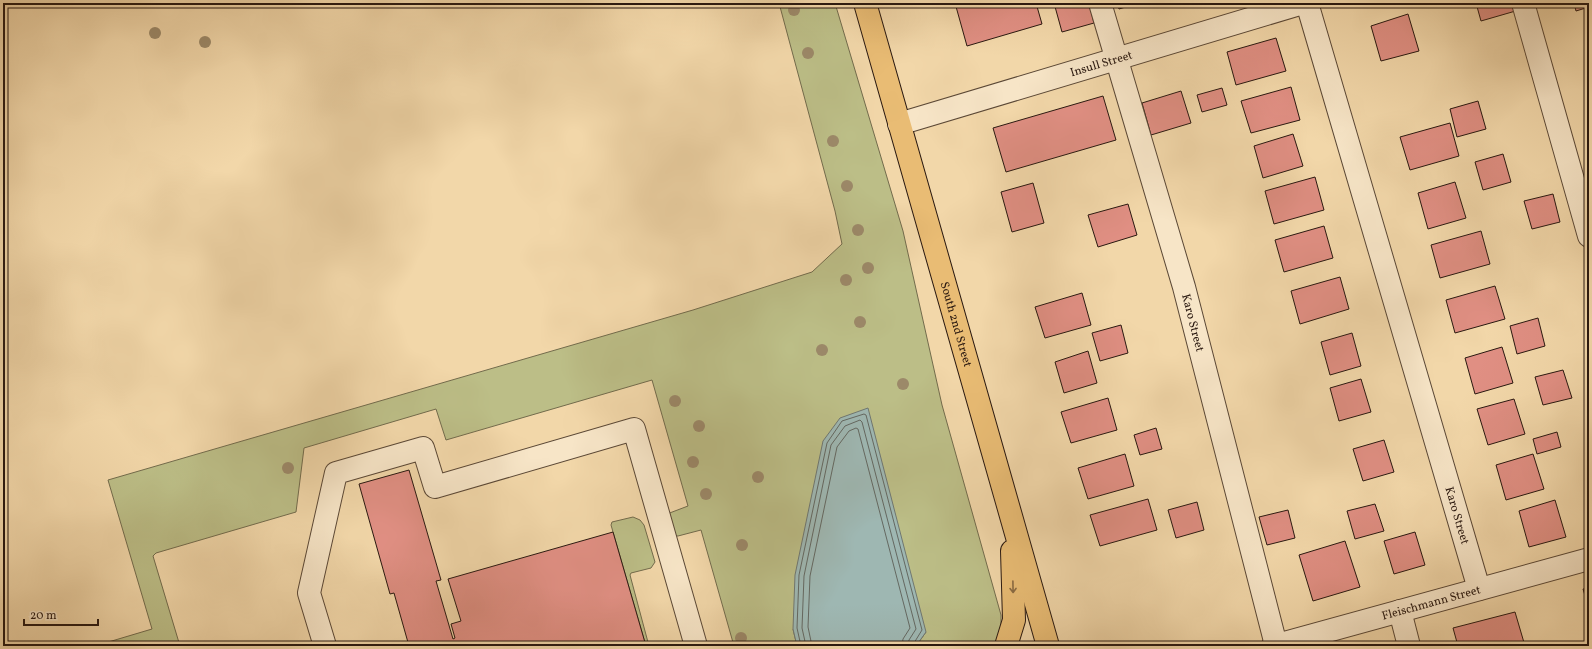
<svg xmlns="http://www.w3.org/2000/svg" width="1592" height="649" viewBox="0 0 1592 649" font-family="Vollkorn,serif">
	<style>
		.green { fill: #bcbe87; stroke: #726b4c }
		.water { fill: #9eb7b2; stroke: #6f7771 }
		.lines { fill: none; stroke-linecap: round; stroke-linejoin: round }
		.shore { stroke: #646861; stroke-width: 1 }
		.building { fill: #e08f83; stroke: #291810 }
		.minor-casing { stroke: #5b4836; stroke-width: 24 }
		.major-casing { stroke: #291810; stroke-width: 24 }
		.minor { stroke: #f7e5c7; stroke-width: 22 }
		.major { stroke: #e9bc74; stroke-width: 22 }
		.tree { fill: #9c8969 }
		.oneway { stroke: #896a42 }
		.labels { text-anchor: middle; stroke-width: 4; stroke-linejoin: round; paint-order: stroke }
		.street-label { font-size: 12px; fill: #291810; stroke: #f7e5c7 }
	</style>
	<rect width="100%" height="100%" fill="#f2d7a9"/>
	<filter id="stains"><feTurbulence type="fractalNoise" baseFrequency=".005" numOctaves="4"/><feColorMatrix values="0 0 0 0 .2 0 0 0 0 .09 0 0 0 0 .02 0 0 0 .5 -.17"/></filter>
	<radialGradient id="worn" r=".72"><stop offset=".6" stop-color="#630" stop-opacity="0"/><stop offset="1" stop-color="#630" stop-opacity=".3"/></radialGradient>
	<path class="green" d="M 779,3 L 835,3 L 903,231 L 942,405 L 1001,615 L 1001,627 L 996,646 L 916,646 L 926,632 L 793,629 L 797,646 L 734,646 L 701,530 L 678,536 L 675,536 L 667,514 L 688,506 L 652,380 L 446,440 L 436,409 L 304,448 L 296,512 L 156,553 L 153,556 L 180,646 L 95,646 L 152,629 L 108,480 L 693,310 L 812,272 L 842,244 L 835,211 Z
		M 633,517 L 640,520 L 644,525 L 655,562 L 651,568 L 631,573 L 630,575 L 649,646 L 646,646 L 611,525 L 612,522 Z"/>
	<path class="water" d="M 868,408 L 926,632 L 916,646 L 797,646 L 793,629 L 795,575 L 823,441 L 840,418 Z"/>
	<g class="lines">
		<path class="shore" d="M 801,646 L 797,628 L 799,575 L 827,443 L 842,421 L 864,414 L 866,415 L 922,630 L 914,643 L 913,646
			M 806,646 L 802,628 L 804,576 L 831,445 L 845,426 L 860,420 L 862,422 L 916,629 L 909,640 L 908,646
			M 812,646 L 808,627 L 810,576 L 837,447 L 849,431 L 856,428 L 858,429 L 910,628 L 903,639 L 902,646"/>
	</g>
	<path class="building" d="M 955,3 L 1036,3 L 1042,24 L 967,46 Z
		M 1054,3 L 1089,3 L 1094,23 L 1062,32 Z
		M 1117,3 L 1139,3 L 1119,9 Z
		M 1476,3 L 1517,3 L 1519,10 L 1481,21 Z
		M 1574,3 L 1589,3 L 1589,7 L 1576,11 Z
		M 1408,14 L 1419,51 L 1381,61 L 1371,26 Z
		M 1276,38 L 1286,71 L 1236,85 L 1227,52 Z
		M 1291,87 L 1300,120 L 1251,133 L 1241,101 Z
		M 1222,88 L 1227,105 L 1202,112 L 1197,95 Z
		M 1181,91 L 1191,123 L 1151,135 L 1142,103 Z
		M 1103,96 L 1116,140 L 1006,172 L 993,128 Z
		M 1478,101 L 1486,129 L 1457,137 L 1450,109 Z
		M 1450,123 L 1459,156 L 1410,170 L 1400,137 Z
		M 1293,134 L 1303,166 L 1263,178 L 1254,146 Z
		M 1503,154 L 1511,182 L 1483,190 L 1475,162 Z
		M 1315,177 L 1324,210 L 1274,224 L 1265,191 Z
		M 1455,182 L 1466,218 L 1428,229 L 1418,193 Z
		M 1033,183 L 1044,223 L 1012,232 L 1001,192 Z
		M 1553,194 L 1560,222 L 1532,229 L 1524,201 Z
		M 1128,204 L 1137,235 L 1098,247 L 1088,215 Z
		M 1324,226 L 1333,258 L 1284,272 L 1275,240 Z
		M 1481,231 L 1490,264 L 1440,278 L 1431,245 Z
		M 1340,277 L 1349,309 L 1300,324 L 1291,291 Z
		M 1495,286 L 1505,319 L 1455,333 L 1446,300 Z
		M 1082,293 L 1091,325 L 1045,338 L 1035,307 Z
		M 1538,318 L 1545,346 L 1517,354 L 1510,326 Z
		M 1121,325 L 1128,353 L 1100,361 L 1092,333 Z
		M 1352,333 L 1361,366 L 1330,375 L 1321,342 Z
		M 1502,347 L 1513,383 L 1475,394 L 1465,358 Z
		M 1088,351 L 1097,383 L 1064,393 L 1055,362 Z
		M 1563,370 L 1572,398 L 1543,405 L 1535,377 Z
		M 1361,379 L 1371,412 L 1339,421 L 1330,388 Z
		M 1108,398 L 1117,430 L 1071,443 L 1061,412 Z
		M 1514,399 L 1525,434 L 1488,445 L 1477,409 Z
		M 1156,428 L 1162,449 L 1140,455 L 1134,435 Z
		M 1557,432 L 1561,447 L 1537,454 L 1533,439 Z
		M 1384,440 L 1394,472 L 1363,481 L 1353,449 Z
		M 1125,454 L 1134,486 L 1088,499 L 1078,468 Z
		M 1533,454 L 1544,489 L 1506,500 L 1496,465 Z
		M 409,470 L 441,580 L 436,581 L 453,639 L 455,638 L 451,624 L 461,621 L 448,579 L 613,532 L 646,646 L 409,646 L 394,593 L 390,594 L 359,484 Z
		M 1148,499 L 1157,530 L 1100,546 L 1090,515 Z
		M 1555,500 L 1566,537 L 1529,547 L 1519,511 Z
		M 1197,502 L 1204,530 L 1176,538 L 1168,510 Z
		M 1375,504 L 1384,531 L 1355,539 L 1347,511 Z
		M 1288,510 L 1295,538 L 1267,545 L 1259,517 Z
		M 1415,532 L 1425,565 L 1394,574 L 1384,541 Z
		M 1345,541 L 1360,587 L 1313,601 L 1299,555 Z
		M 1589,588 L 1589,609 L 1583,589 Z
		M 1515,612 L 1525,646 L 1458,646 L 1453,628 Z"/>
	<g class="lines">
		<defs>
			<g id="minor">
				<path id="s1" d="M 1100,3 L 1184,287 L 1276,645"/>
				<path id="s2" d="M 1307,3 L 1479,589"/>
				<path d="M 1523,3 L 1589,236"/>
				<path id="s3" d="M 899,124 L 1303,3"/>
				<path d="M 1400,611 L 1409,646"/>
				<path d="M 325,646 L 309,593 L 336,473 L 423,448 L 435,487 L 634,429 L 696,646"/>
				<path id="s4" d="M 1273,646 L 1589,559"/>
			</g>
			<g id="major">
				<path id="s5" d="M 865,3 L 1048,646"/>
				<path d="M 1006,646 L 1014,620 L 1012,551"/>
			</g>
		</defs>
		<use href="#minor" class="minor-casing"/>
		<use href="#major" class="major-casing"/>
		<use href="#minor" class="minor"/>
		<use href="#major" class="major"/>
	</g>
	<g class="tree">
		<circle cx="794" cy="10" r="6"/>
		<circle cx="155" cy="33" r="6"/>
		<circle cx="205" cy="42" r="6"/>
		<circle cx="808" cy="53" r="6"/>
		<circle cx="833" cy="141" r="6"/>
		<circle cx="847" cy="186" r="6"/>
		<circle cx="858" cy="230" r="6"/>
		<circle cx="868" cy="268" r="6"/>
		<circle cx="846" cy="280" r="6"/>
		<circle cx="860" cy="322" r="6"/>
		<circle cx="822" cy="350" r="6"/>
		<circle cx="903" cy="384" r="6"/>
		<circle cx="675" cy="401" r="6"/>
		<circle cx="699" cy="426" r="6"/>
		<circle cx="693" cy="462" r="6"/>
		<circle cx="288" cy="468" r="6"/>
		<circle cx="758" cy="477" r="6"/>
		<circle cx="706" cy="494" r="6"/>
		<circle cx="742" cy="545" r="6"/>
		<circle cx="741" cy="638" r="6"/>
	</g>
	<defs><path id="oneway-shaft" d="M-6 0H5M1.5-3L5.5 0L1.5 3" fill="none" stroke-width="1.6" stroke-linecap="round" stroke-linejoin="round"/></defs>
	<use class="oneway" href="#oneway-shaft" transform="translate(1013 587) rotate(89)"/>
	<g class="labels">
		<g class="street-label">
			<text dy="4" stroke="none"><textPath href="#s3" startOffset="211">Insull Street</textPath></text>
			<text dy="4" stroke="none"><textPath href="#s1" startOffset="333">Karo Street</textPath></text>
			<text dy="4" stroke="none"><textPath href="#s5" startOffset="334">South 2nd Street</textPath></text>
			<text dy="4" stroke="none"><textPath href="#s2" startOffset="534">Karo Street</textPath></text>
			<text dy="4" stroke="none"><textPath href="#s4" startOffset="164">Fleischmann Street</textPath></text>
		</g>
	</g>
	<rect width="1592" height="649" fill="none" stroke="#f2d7a9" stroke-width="16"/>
	<rect x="4" y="4" width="1584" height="641" fill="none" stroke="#291810" stroke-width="2"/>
	<rect x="8" y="8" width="1576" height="633" fill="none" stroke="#291810"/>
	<path d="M24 619v6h74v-6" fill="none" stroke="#291810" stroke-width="2"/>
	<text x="30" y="619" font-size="12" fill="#291810" stroke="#f7e5c7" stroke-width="3" paint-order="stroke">20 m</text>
	<rect width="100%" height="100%" filter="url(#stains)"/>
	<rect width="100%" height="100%" fill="url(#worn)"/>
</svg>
